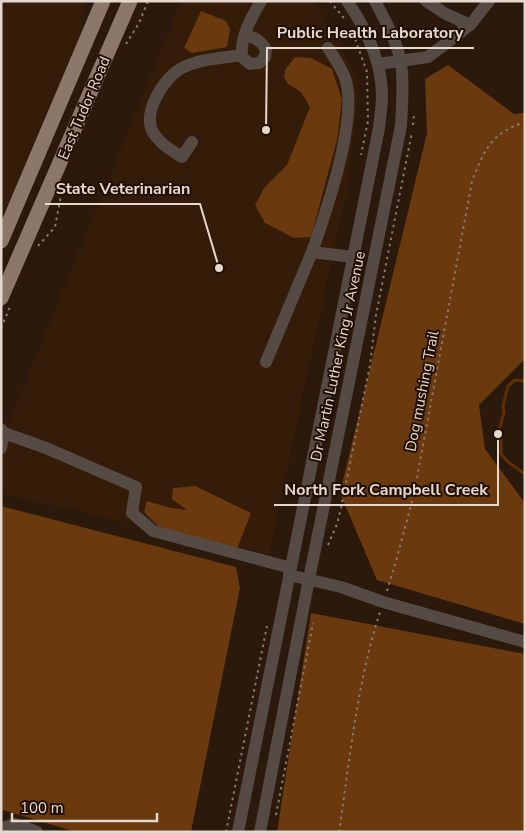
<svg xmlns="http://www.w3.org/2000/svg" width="526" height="833" viewBox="0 0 526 833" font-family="'Nunito Sans',sans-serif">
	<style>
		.built { fill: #341c09 }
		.forest { fill: #6a390d }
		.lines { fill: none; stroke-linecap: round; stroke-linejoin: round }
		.stream { stroke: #5f2f00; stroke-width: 3 }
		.path { stroke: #89796e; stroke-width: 2; stroke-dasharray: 2.5 4; stroke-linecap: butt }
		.minor { stroke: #554b44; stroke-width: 12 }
		.major { stroke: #8c786a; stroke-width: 15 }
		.labels { text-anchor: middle; stroke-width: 4; stroke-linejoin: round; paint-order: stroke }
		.street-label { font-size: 15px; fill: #e5d8cf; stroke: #210f03 }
		.leader { fill: none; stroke: #e5d8cf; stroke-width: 2 }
		.callout-dot { fill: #e5d8cf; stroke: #210f03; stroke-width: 2 }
		.callout-label { font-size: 16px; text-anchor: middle; font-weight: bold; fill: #e5d8cf; stroke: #210f03; stroke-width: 4; stroke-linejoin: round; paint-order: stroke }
	</style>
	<rect width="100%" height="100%" fill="#2b190b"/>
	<path class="built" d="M 1,1 L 86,1 L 79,18 L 84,27 L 1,220 Z
		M 181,1 L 315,1 L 359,80 L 349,179 L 269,554 L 1,494 L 1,441 Z"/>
	<path class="forest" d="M 201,11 L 226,21 L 230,29 L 227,47 L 192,53 L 184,48 Z
		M 295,57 L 311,58 L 332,69 L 342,100 L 337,140 L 311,237 L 294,238 L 265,223 L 255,205 L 264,188 L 287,165 L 310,107 L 301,92 L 288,84 L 284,77 L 285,70 Z
		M 448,65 L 514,114 L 525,113 L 525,359 L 479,405 L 485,449 L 525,503 L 525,624 L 377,580 L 340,493 L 427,133 L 425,79 Z
		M 195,486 L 251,513 L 237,549 L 161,529 L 144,512 L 147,501 L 171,508 L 187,510 L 172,499 L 173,488 Z
		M 1,506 L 236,567 L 240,588 L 191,832 L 76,832 L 3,810 L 1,812 Z
		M 311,613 L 525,654 L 525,832 L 277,832 Z"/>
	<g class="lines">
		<path class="stream" d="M 525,381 L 515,380 L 508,386 L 503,406 L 504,412 L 498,434 L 501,440 L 501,454 L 508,462 L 525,474"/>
		<path class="path" d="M 330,1 L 346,21
			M 353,33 L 367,72 L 368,121 L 361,155
			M 126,44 L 139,23 L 148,1
			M 413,125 L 414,114
			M 38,246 L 55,227 L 62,190
			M 1,328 L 10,307
			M 328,545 L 337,524 L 341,508 L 370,365 L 376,315 L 412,132
			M 387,591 L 396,561 L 414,494 L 472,181 C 485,149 490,134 525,122
			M 276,815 L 313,623
			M 226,832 L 267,626
			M 339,832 C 350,758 357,683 380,612"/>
		<path class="minor" d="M 426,1 L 446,14 L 470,25
			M 244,36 C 255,36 260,41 266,49 L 265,57 L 259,63 L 250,64 L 242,57 C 240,37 251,18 261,1
			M 378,64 L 428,57 L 470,25 L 489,1
			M 192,142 L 182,157 C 171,150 159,143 153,132 C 142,113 164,77 182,68 C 200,59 222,58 242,55
			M 312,252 C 326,212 359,117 345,78 C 341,67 334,57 328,48
			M 266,362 L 312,252 L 353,257
			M 1,429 L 4,433 L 1,448
			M 4,433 L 46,448 L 136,487 L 132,513 L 153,531 L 291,568
			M 289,575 L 341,587 L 383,602 L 525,642
			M 2,832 L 5,827 L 15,824 L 37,832
			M 238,832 L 379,128 C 380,117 382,107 382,96 C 382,61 367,30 347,1
			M 260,832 L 309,579 L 401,126 C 402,105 404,84 401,63 C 397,41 385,20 375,1"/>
		<path class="major" d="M 1,241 L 103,1
			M 1,298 L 130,1"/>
	</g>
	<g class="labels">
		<g class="street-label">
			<text transform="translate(84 108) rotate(-67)" y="5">East Tudor Road</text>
			<text transform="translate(338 356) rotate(-78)" y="5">Dr Martin Luther King Jr Avenue</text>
			<text transform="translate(422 391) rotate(-79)" y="5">Dog mushing Trail</text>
		</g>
	</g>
	<path class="leader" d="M266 130L267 48H474M219 268L200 204H45M498 434L498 505H274"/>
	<g class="callout-dot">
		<circle cx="266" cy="130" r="5"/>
		<circle cx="219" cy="268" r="5"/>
		<circle cx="498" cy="434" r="5"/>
	</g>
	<g class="callout-label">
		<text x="370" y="38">Public Health Laboratory</text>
		<text x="123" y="194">State Veterinarian</text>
		<text x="386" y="495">North Fork Campbell Creek</text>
	</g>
	<rect width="526" height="833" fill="none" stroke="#e5d8cf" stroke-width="5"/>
	<path d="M12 813v8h145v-8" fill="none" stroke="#e5d8cf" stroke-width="2.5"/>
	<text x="20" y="813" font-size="15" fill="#e5d8cf" stroke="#210f03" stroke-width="4" paint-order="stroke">100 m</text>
</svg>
